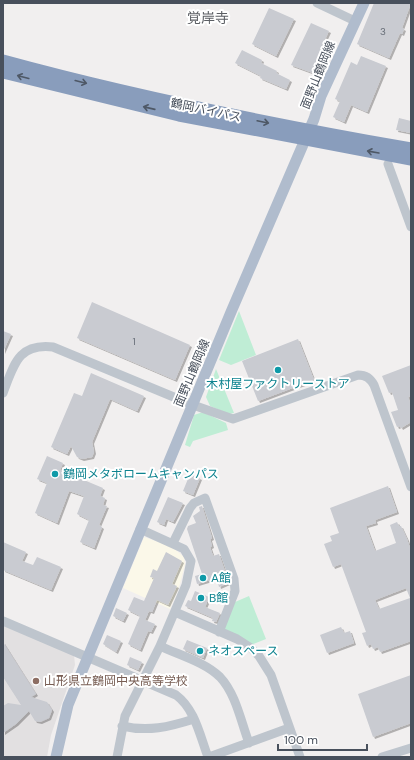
<svg xmlns="http://www.w3.org/2000/svg" width="414" height="760" viewBox="0 0 414 760" font-family="'DM Sans','Noto Sans JP',sans-serif">
	<style>
		.commercial { fill: #fbf8e9 }
		.education { fill: #e2e0e1 }
		.green { fill: #bfedd5 }
		.building { fill: #c9cbd1; fill-rule: evenodd; filter: url(#shadow) }
		.lines { fill: none; stroke-linecap: round; stroke-linejoin: round }
		.minor { stroke: #bec5cd; stroke-width: 9 }
		.major { stroke: #b0bccd; stroke-width: 11 }
		.highway { stroke: #899dbc; stroke-width: 13 }
		.oneway { stroke: #4e5866 }
		.culture-dot { fill: #0f9aa8; stroke: #fff; stroke-width: 1.5 }
		.education-dot { fill: #8d6e63; stroke: #fff; stroke-width: 1.5 }
		.labels { text-anchor: middle; stroke-width: 4; stroke-linejoin: round; paint-order: stroke }
		.number-label { font-size: 10px; fill: #686f79 }
		.street-label { font-size: 12px; fill: #48505c; stroke: #fff }
		.culture-label { font-size: 12px; fill: #0d838f; stroke: #fff; text-anchor: start }
		.education-label { font-size: 12px; fill: #785e54; stroke: #fff; text-anchor: start }
		.quarter-label { font-size: 14px; fill: #5c5f64; stroke: #fff }
	</style>
	<defs>
		<filter id="shadow"><feDropShadow dx="2" dy="2" stdDeviation="0" flood-color="#0004"/></filter>
	</defs>
	<rect width="100%" height="100%" fill="#f1efef"/>
	<path class="commercial" d="M 144,537 L 172,547 L 184,557 L 185,564 L 180,584 L 170,609 L 123,588 Z"/>
	<path class="education" d="M 3,625 L 74,655 L 75,665 L 51,735 L 47,757 L 3,757 Z"/>
	<path class="green" d="M 239,311 L 256,355 L 231,365 L 219,360 Z
		M 216,369 L 234,413 L 229,414 L 210,406 L 206,397 Z
		M 203,412 L 226,423 L 228,430 L 193,441 L 190,447 L 185,445 L 194,415 Z
		M 249,596 L 266,639 L 251,645 L 226,632 L 224,627 L 235,602 Z"/>
	<path class="building" d="M 374,3 L 411,3 L 402,28 L 404,29 L 402,34 L 400,33 L 389,58 L 357,44 Z
		M 269,8 L 294,19 L 276,56 L 252,44 Z
		M 311,23 L 329,31 L 320,50 L 323,52 L 313,73 L 291,65 Z
		M 242,50 L 262,60 L 261,63 L 277,71 L 276,73 L 290,80 L 286,89 L 260,78 L 261,76 L 235,63 Z
		M 361,56 L 386,66 L 367,112 L 351,105 L 344,122 L 333,117 L 340,101 L 335,99 L 351,62 L 357,65 Z
		M 399,118 L 411,121 L 411,133 L 396,130 Z
		M 92,302 L 190,345 L 175,380 L 77,338 Z
		M 3,331 L 11,334 L 3,352 Z
		M 298,339 L 314,380 L 258,401 L 242,361 Z
		M 411,365 L 411,396 L 408,397 L 411,405 L 411,422 L 401,428 L 400,426 L 397,427 L 391,412 L 398,410 L 392,392 L 389,393 L 382,376 Z
		M 91,373 L 144,396 L 137,411 L 110,399 L 92,442 L 94,452 L 92,457 L 82,459 L 77,457 L 71,446 L 67,454 L 51,447 L 74,393 L 82,396 Z
		M 47,456 L 63,463 L 60,470 L 103,488 L 100,496 L 105,498 L 103,505 L 107,506 L 99,525 L 102,527 L 94,548 L 80,542 L 89,520 L 77,514 L 84,496 L 69,491 L 57,523 L 35,513 L 47,483 L 37,479 Z
		M 190,474 L 200,478 L 193,495 L 183,491 Z
		M 388,486 L 397,512 L 375,520 L 376,523 L 366,526 L 375,551 L 396,543 L 390,525 L 397,522 L 399,526 L 401,526 L 407,539 L 411,551 L 411,641 L 380,652 L 378,647 L 373,649 L 371,644 L 367,646 L 362,633 L 366,632 L 341,564 L 333,567 L 324,544 L 332,541 L 330,536 L 339,533 L 330,508 ZM 406,588 L 410,598 L 379,609 L 375,600 Z
		M 168,497 L 183,503 L 173,522 L 166,519 L 164,525 L 157,522 Z
		M 202,506 L 212,538 L 210,539 L 212,546 L 210,547 L 213,556 L 219,554 L 228,580 L 228,583 L 219,587 L 217,578 L 197,584 L 195,576 L 202,574 L 187,529 L 188,526 L 196,523 L 193,516 L 200,511 L 199,507 Z
		M 3,542 L 26,552 L 22,561 L 33,565 L 37,557 L 61,567 L 51,590 L 3,570 Z
		M 166,552 L 182,561 L 172,584 L 177,586 L 168,605 L 157,600 L 152,612 L 149,611 L 145,620 L 155,624 L 151,632 L 148,631 L 140,650 L 128,644 L 140,616 L 128,610 L 134,597 L 144,601 L 154,578 L 150,577 L 153,569 L 157,571 Z
		M 195,591 L 209,597 L 205,607 L 220,613 L 216,622 L 212,621 L 213,618 L 185,606 L 188,600 L 191,601 Z
		M 116,608 L 127,613 L 123,621 L 113,616 Z
		M 341,627 L 344,633 L 350,631 L 354,643 L 327,653 L 320,635 Z
		M 107,635 L 121,641 L 116,652 L 103,644 Z
		M 187,640 L 207,648 L 203,658 L 183,649 Z
		M 3,642 L 36,694 L 31,697 L 47,702 L 52,710 L 49,718 L 40,722 L 35,721 L 29,711 L 16,724 L 3,733 L 3,706 L 8,703 L 21,705 L 3,677 Z
		M 130,657 L 142,662 L 138,670 L 127,665 Z
		M 411,675 L 411,723 L 373,737 L 358,694 Z"/>
	<g class="lines">
		<path class="minor" d="M 317,3 L 355,21
			M 388,164 L 411,227
			M 3,393 C 14,365 18,343 53,347 L 193,405 L 233,419 L 358,375 C 366,375 370,378 374,385 L 411,487
			M 173,543 L 190,508 L 194,503 L 205,498 L 234,579 L 235,591 L 219,632
			M 175,612 L 237,639 L 251,648 L 259,656 L 271,675 L 300,757
			M 3,621 L 176,695 C 195,709 200,736 208,757
			M 160,646 C 179,655 205,662 220,677 C 236,694 241,722 249,743
			M 122,726 C 148,732 169,727 194,719
			M 117,757 L 125,716 L 160,646 L 186,585 L 191,561 L 184,549 L 140,529
			M 209,757 L 289,728
			M 382,757 L 411,748"/>
		<path class="major" d="M 56,757 L 68,705 L 231,312 L 314,119 L 321,96 L 364,3"/>
		<path class="highway" d="M 3,61 C 138,98 274,125 411,149
			M 3,72 L 179,115 L 411,159"/>
	</g>
	<defs><path id="oneway-shaft" d="M-6 0H5M1.5-3L5.5 0L1.5 3" fill="none" stroke-width="1.6" stroke-linecap="round" stroke-linejoin="round"/></defs>
	<g class="oneway">
		<use href="#oneway-shaft" transform="translate(23 77) rotate(-165)"/>
		<use href="#oneway-shaft" transform="translate(81 82) rotate(14)"/>
		<use href="#oneway-shaft" transform="translate(149 108) rotate(-167)"/>
		<use href="#oneway-shaft" transform="translate(263 122) rotate(12)"/>
		<use href="#oneway-shaft" transform="translate(373 152) rotate(-170)"/>
	</g>
	<g class="culture-dot">
		<circle cx="278" cy="370" r="4"/>
		<circle cx="55" cy="474" r="4"/>
		<circle cx="203" cy="578" r="4"/>
		<circle cx="201" cy="598" r="4"/>
		<circle cx="200" cy="651" r="4"/>
	</g>
	<circle class="education-dot" cx="36" cy="681" r="4"/>
	<g class="labels">
		<g class="number-label">
			<text x="383" y="35">3</text>
			<text x="134" y="345">1</text>
		</g>
		<g class="street-label">
			<text transform="translate(318 75) rotate(-68)" y="4">面野山鶴岡線</text>
			<text transform="translate(206 110) rotate(12)" y="4">鶴岡バイパス</text>
			<text transform="translate(192 373) rotate(-67)" y="4">面野山鶴岡線</text>
		</g>
		<g class="culture-label">
			<text x="278" y="388" text-anchor="middle">木村屋ファクトリーストア</text>
			<text x="63" y="478">鶴岡メタボロームキャンパス</text>
			<text x="211" y="582">A館</text>
			<text x="209" y="602">B館</text>
			<text x="208" y="655">ネオスペース</text>
		</g>
		<g class="education-label">
			<text x="44" y="685">山形県立鶴岡中央高等学校</text>
		</g>
		<g class="quarter-label">
			<text x="208" y="23">覚岸寺</text>
		</g>
	</g>
	<rect width="414" height="760" fill="none" stroke="#48505c" stroke-width="8"/>
	<path d="M278 744v6h89v-6" fill="none" stroke="#48505c" stroke-width="2"/>
	<text x="284" y="744" font-size="12" fill="#48505c" stroke="#ffffff" stroke-width="3" paint-order="stroke">100 m</text>
</svg>
